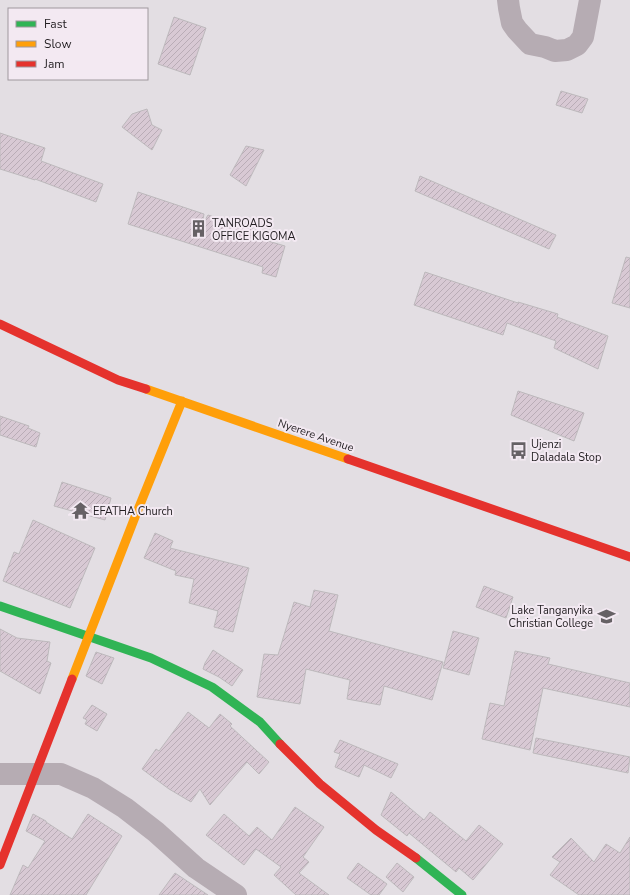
<svg xmlns="http://www.w3.org/2000/svg" width="630" height="895" viewBox="0 0 630 895" font-family="'Nunito Sans',sans-serif">
	<style>
		.building { fill: url(#building-hatch); stroke: #bdb9bc }
		.lines { fill: none; stroke-linecap: round; stroke-linejoin: round }
		.street { stroke: #b6acb3; stroke-width: 22 }
		.fast { stroke: #30b455; stroke-width: 9 }
		.slow { stroke: #ff9f0a; stroke-width: 9 }
		.jam { stroke: #e5322d; stroke-width: 9 }
		.labels { text-anchor: middle; stroke-width: 4; stroke-linejoin: round; paint-order: stroke }
		.poi-label { font-size: 11px; fill: #221e21; stroke: #f3e9f2; text-anchor: start }
		.street-label { font-size: 11px; fill: #221e21; stroke: #f3e9f2 }
	</style>
	<defs>
		<pattern id="building-hatch" width="6" height="6" patternUnits="userSpaceOnUse"><rect width="6" height="6" fill="#d8c9d4"/><path d="M-1 1l2-2M0 6l6-6M5 7l2-2" fill="none" stroke="#b9acb6"/></pattern>
	</defs>
	<rect width="100%" height="100%" fill="#e3dee3"/>
	<path class="building" d="M 174,17 L 206,28 L 190,75 L 158,64 Z
		M 561,91 L 588,99 L 582,113 L 556,105 Z
		M 147,109 L 152,125 L 162,130 L 152,150 L 122,127 L 132,114 Z
		M 0,133 L 45,148 L 41,161 L 103,184 L 96,202 L 35,179 L 35,180 L 0,169 Z
		M 246,146 L 264,150 L 246,186 L 230,175 Z
		M 420,176 L 556,235 L 549,249 L 415,191 Z
		M 138,192 L 204,214 L 202,225 L 208,215 L 271,235 L 268,241 L 285,246 L 276,277 L 262,273 L 263,267 L 128,224 Z
		M 626,257 L 630,258 L 630,308 L 612,303 Z
		M 425,272 L 518,303 L 518,302 L 558,314 L 557,317 L 608,336 L 598,369 L 554,348 L 556,341 L 507,323 L 503,335 L 414,305 Z
		M 518,391 L 584,413 L 574,441 L 511,415 Z
		M 0,416 L 29,426 L 28,428 L 40,433 L 36,447 L 0,435 Z
		M 62,482 L 111,498 L 105,520 L 54,506 Z
		M 33,520 L 95,548 L 70,608 L 3,581 L 14,552 L 19,554 Z
		M 155,533 L 173,541 L 170,548 L 249,568 L 233,632 L 214,627 L 218,611 L 189,603 L 194,579 L 175,575 L 176,571 L 144,558 Z
		M 484,586 L 513,597 L 506,618 L 476,607 Z
		M 314,590 L 338,595 L 329,631 L 443,662 L 432,700 L 384,686 L 380,705 L 347,699 L 350,680 L 306,669 L 300,704 L 257,697 L 264,654 L 278,655 L 294,602 L 310,607 Z
		M 0,629 L 17,638 L 50,642 L 47,661 L 51,663 L 40,694 L 0,671 Z
		M 453,631 L 479,638 L 469,675 L 443,668 Z
		M 213,650 L 243,670 L 232,686 L 219,677 L 203,669 L 205,663 Z
		M 515,651 L 550,658 L 548,664 L 630,683 L 630,707 L 543,688 L 530,750 L 482,739 L 490,703 L 504,706 Z
		M 96,652 L 114,658 L 102,684 L 86,676 Z
		M 92,705 L 107,714 L 97,731 L 85,724 L 87,720 L 83,718 Z
		M 188,712 L 209,728 L 220,714 L 232,724 L 230,726 L 269,762 L 259,774 L 247,762 L 210,805 L 200,789 L 191,802 L 169,789 L 142,769 L 156,749 L 159,751 Z
		M 536,738 L 630,757 L 628,773 L 533,753 Z
		M 340,740 L 398,764 L 391,778 L 364,765 L 359,777 L 335,767 L 340,754 L 334,752 Z
		M 391,792 L 424,820 L 430,812 L 466,841 L 479,825 L 503,844 L 473,880 L 459,868 L 456,872 L 409,833 L 407,836 L 381,815 Z
		M 295,807 L 324,827 L 303,857 L 309,862 L 299,873 L 329,895 L 296,895 L 274,875 L 281,867 L 256,849 L 244,865 L 206,835 L 224,814 L 249,836 L 257,827 L 272,840 Z
		M 33,814 L 46,821 L 46,822 L 72,839 L 88,814 L 122,836 L 86,895 L 10,895 L 23,865 L 28,868 L 45,841 L 26,831 Z
		M 630,837 L 630,895 L 579,895 L 550,875 L 560,862 L 552,857 L 571,838 L 594,862 L 606,844 L 620,853 Z
		M 358,863 L 387,884 L 379,895 L 371,895 L 347,878 Z
		M 397,863 L 414,877 L 403,892 L 386,877 Z
		M 175,873 L 208,895 L 159,895 Z"/>
	<g class="lines">
		<path class="street" d="M 508,0 L 509,8 L 512,23 L 517,30 L 530,44 L 545,47 L 555,51 L 567,50 L 577,45 L 583,37 L 590,0
			M 0,774 L 61,774 L 93,788 L 125,808 L 156,832 L 196,868 L 236,895"/>
		<path class="fast" d="M 0,606 L 151,658 L 212,687 L 260,722 L 280,744
			M 416,858 L 462,895"/>
		<path class="slow" d="M 146,389 L 348,459
			M 72,679 L 135,517 L 182,401"/>
		<path class="jam" d="M 0,324 L 118,380 L 146,389
			M 348,459 L 630,557
			M 280,744 L 320,784 L 376,830 L 416,858
			M 0,865 L 72,679"/>
	</g>
	<defs>
		<symbol id="building-bare" viewBox="-9 -9 18 18"><path d="M-4-6H4V6H1V3H-1V6H-4ZM-2.5-4.3h1.7v1.8h-1.7ZM.8-4.3h1.7v1.8H.8ZM-2.5-1h1.7V.8h-1.7ZM.8-1h1.7V.8H.8Z" fill="#666165" stroke="#f3e9f2" stroke-width="2.5" paint-order="stroke"/></symbol>
		<symbol id="bus-bare" viewBox="-9 -9 18 18"><path d="M-5-6H5V4H4V6H2V4H-2V6H-4V4H-5ZM-3.5-4V0h7V-4ZM-3.5 1.2v1.5H-2V1.2ZM2 1.2v1.5H3.5V1.2Z" fill="#666165" stroke="#f3e9f2" stroke-width="2.5" paint-order="stroke"/></symbol>
		<symbol id="temple-bare" viewBox="-9 -9 18 18"><path d="M0-6L5-2H3V0L6.5 2.5H4V6H1.5V3h-3V6H-4V2.5H-6.5L-3 0V-2H-5Z" fill="#666165" stroke="#f3e9f2" stroke-width="2.5" paint-order="stroke"/></symbol>
		<symbol id="school-bare" viewBox="-9 -9 18 18"><path d="M0-5L7-2L0 1L-7-2ZM-4 1L0 2.5L4 1V4Q0 6-4 4Z" fill="#666165" stroke="#f3e9f2" stroke-width="2.5" paint-order="stroke"/></symbol>
	</defs>
	<g fill-rule="evenodd">
		<use href="#building-bare" x="186" y="216" width="25" height="25"/>
		<use href="#bus-bare" x="506" y="438" width="25" height="25"/>
		<use href="#temple-bare" x="68" y="498" width="25" height="25"/>
		<use href="#school-bare" x="594" y="604" width="25" height="25"/>
	</g>
	<g class="labels">
		<g class="poi-label">
			<text x="212" y="227">TANROADS<tspan x="212" dy="13">OFFICE KIGOMA</tspan></text>
			<text x="531" y="448">Ujenzi<tspan x="531" dy="13">Daladala Stop</tspan></text>
			<text x="93" y="515">EFATHA Church</text>
			<text x="593" y="614" text-anchor="end">Lake Tanganyika<tspan x="593" dy="13">Christian College</tspan></text>
		</g>
		<g class="street-label">
			<text transform="translate(316 435) rotate(19)" y="4">Nyerere Avenue</text>
		</g>
	</g>
	<rect x="8" y="8" width="140" height="72" fill="#f3e9f2" stroke="#9f989e"/>
	<rect x="16" y="21" width="20" height="6" fill="#30b455" stroke="#9f989e"/>
	<text x="44" y="28" font-size="12" fill="#221e21">Fast</text>
	<rect x="16" y="41" width="20" height="6" fill="#ff9f0a" stroke="#9f989e"/>
	<text x="44" y="48" font-size="12" fill="#221e21">Slow</text>
	<rect x="16" y="61" width="20" height="6" fill="#e5322d" stroke="#9f989e"/>
	<text x="44" y="68" font-size="12" fill="#221e21">Jam</text>
</svg>
